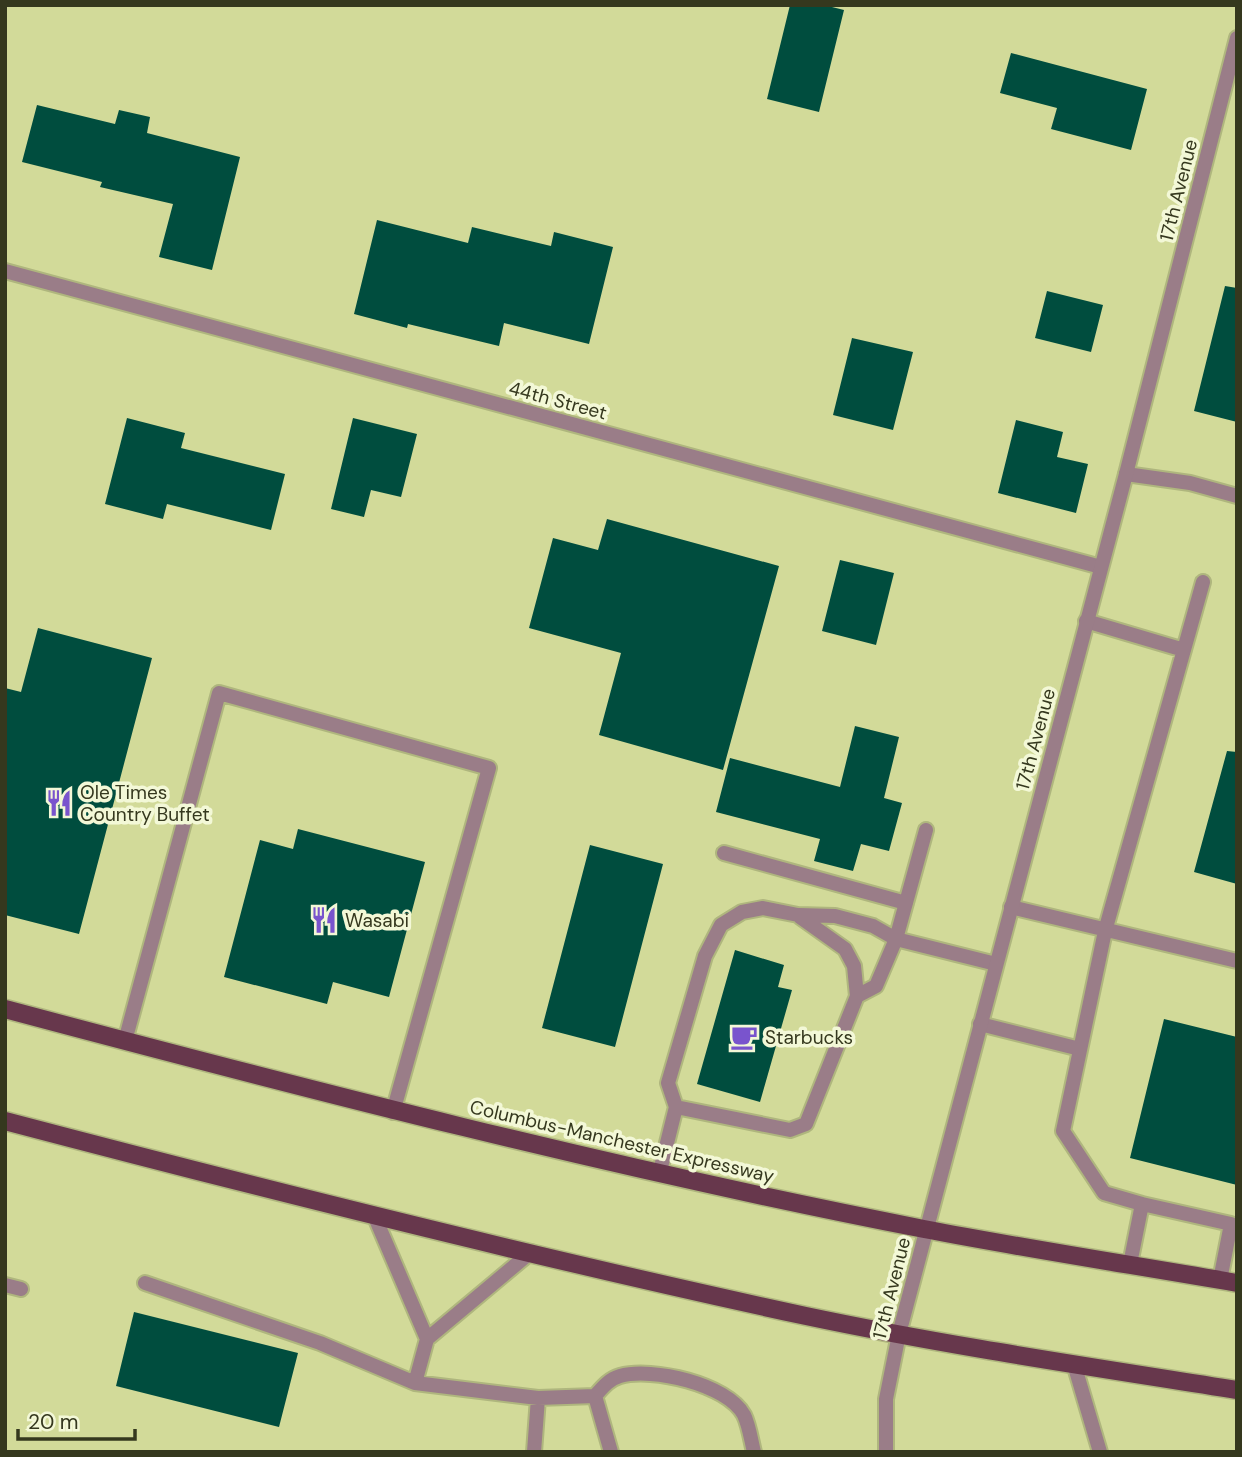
<svg xmlns="http://www.w3.org/2000/svg" width="1242" height="1457" viewBox="0 0 1242 1457" font-family="'DM Sans',sans-serif">
	<style>
		.building { fill: #004d3e }
		.lines { fill: none; stroke-linecap: round; stroke-linejoin: round }
		.service-casing { stroke: #afb67e; stroke-width: 18 }
		.minor-casing { stroke: #afb67e; stroke-width: 18 }
		.tertiary-casing { stroke: #afb67e; stroke-width: 18 }
		.primary-casing { stroke: #afb67e; stroke-width: 21 }
		.service { stroke: #9a7d88; stroke-width: 14 }
		.minor { stroke: #9a7d88; stroke-width: 14 }
		.tertiary { stroke: #9a7d88; stroke-width: 14 }
		.primary { stroke: #67374c; stroke-width: 18 }
		.labels { text-anchor: middle; stroke-width: 7; stroke-linejoin: round; paint-order: stroke }
		.street-label { font-size: 19px; fill: #35381e; stroke: #f3f8d7 }
		.poi-label { font-size: 19px; fill: #35381e; stroke: #f3f8d7; text-anchor: start }
	</style>
	<rect width="100%" height="100%" fill="#d2da99"/>
	<path class="building" d="M 790,5 L 824,5 L 844,10 L 819,112 L 767,99 Z
		M 1011,53 L 1147,89 L 1131,150 L 1051,129 L 1057,108 L 1000,93 Z
		M 37,105 L 115,124 L 119,110 L 150,117 L 147,133 L 240,157 L 212,270 L 159,257 L 173,204 L 100,187 L 102,182 L 22,162 Z
		M 377,220 L 468,243 L 472,227 L 551,246 L 554,232 L 613,247 L 589,344 L 504,323 L 499,346 L 408,324 L 407,328 L 354,314 Z
		M 1225,286 L 1237,288 L 1237,422 L 1194,411 Z
		M 1047,291 L 1103,305 L 1091,352 L 1035,338 Z
		M 852,338 L 913,352 L 893,430 L 833,415 Z
		M 127,418 L 185,433 L 181,448 L 285,474 L 271,530 L 167,504 L 163,519 L 105,504 Z
		M 353,418 L 417,434 L 401,497 L 371,490 L 364,517 L 331,509 Z
		M 1016,420 L 1063,432 L 1057,457 L 1088,464 L 1076,513 L 998,493 Z
		M 607,519 L 779,566 L 723,770 L 599,735 L 621,653 L 529,628 L 553,538 L 598,550 Z
		M 840,560 L 894,573 L 876,645 L 822,631 Z
		M 38,628 L 152,658 L 79,934 L 5,915 L 5,688 L 21,692 Z
		M 855,726 L 899,737 L 884,798 L 902,803 L 889,851 L 861,844 L 853,871 L 814,861 L 820,839 L 716,812 L 730,758 L 840,787 Z
		M 1227,751 L 1237,752 L 1237,884 L 1194,872 Z
		M 298,829 L 425,862 L 389,997 L 333,982 L 327,1004 L 224,977 L 260,840 L 293,849 Z
		M 590,845 L 663,864 L 615,1047 L 542,1028 Z
		M 735,950 L 784,965 L 778,987 L 792,990 L 760,1102 L 697,1084 Z
		M 1164,1019 L 1237,1037 L 1237,1185 L 1130,1158 Z
		M 134,1312 L 298,1353 L 279,1427 L 116,1386 Z"/>
	<g class="lines">
		<defs>
			<path id="service" d="M 1086,621 L 1184,650
				M 724,853 L 906,903
				M 1011,907 L 1237,961
				M 857,996 L 876,986 L 896,939 L 926,830
				M 980,1024 L 1080,1049
				M 125,1041 L 219,693 L 489,768 L 393,1112
				M 676,1107 L 790,1130 L 806,1124 L 857,996 L 854,966 L 845,949 L 800,917
				M 660,1171 L 676,1107 L 668,1083 L 705,956 L 721,925 L 742,912 L 763,908 L 798,915 L 835,916 L 873,926 L 896,939 L 996,964
				M 1142,1204 L 1104,1193 L 1063,1131 L 1105,931 L 1203,582
				M 374,1215 L 427,1339 L 531,1252
				M 1130,1264 L 1142,1204 L 1231,1224 L 1220,1280
				M 145,1283 L 320,1343 L 415,1383 L 538,1398 L 595,1396
				M 5,1285 L 21,1289
				M 1074,1364 L 1100,1452
				M 415,1383 L 427,1339
				M 534,1452 L 538,1398
				M 611,1452 L 595,1396 C 602,1388 609,1379 620,1376 C 652,1367 727,1384 744,1415 C 749,1425 751,1440 754,1452"/>
			<path id="minor" d="M 5,271 L 1101,567
				M 1126,474 L 1190,483 L 1237,496
				M 886,1452 L 886,1399 L 899,1334"/>
			<path id="tertiary" d="M 899,1334 L 1126,474 L 1237,38"/>
			<path id="primary" d="M 5,1009 C 309,1090 615,1169 924,1229 C 1028,1249 1133,1265 1237,1283
				M 5,1121 C 271,1191 537,1258 806,1316 C 948,1346 1093,1367 1237,1390"/>
		</defs>
		<use href="#service" class="service-casing"/>
		<use href="#minor" class="minor-casing"/>
		<use href="#tertiary" class="tertiary-casing"/>
		<use href="#primary" class="primary-casing"/>
		<use href="#service" class="service"/>
		<use href="#minor" class="minor"/>
		<use href="#tertiary" class="tertiary"/>
		<use href="#primary" class="primary"/>
	</g>
	<defs>
		<symbol id="restaurant-bare" viewBox="-9 -9 18 18"><path d="M-5-6h1v4h1v-4h1v4h1v-4h1v5L-1.5 .5V6h-2V.5L-5-1ZM5-6V6H3V1.5H1.5Q1.5-4 5-6Z" fill="#7954cd" stroke="#f3f8d7" stroke-width="2.5" paint-order="stroke"/></symbol>
		<symbol id="cafe-bare" viewBox="-9 -9 18 18"><path d="M-5.5-4.5H6V0H3Q3 3.5 0 3.5H-2.5Q-5.5 3.5-5.5 0ZM3-3.2v2h1.7v-2ZM-6 4.5H4V6H-6Z" fill="#7954cd" stroke="#f3f8d7" stroke-width="2.5" paint-order="stroke"/></symbol>
	</defs>
	<g fill-rule="evenodd">
		<use href="#restaurant-bare" x="40" y="784" width="38" height="38"/>
		<use href="#restaurant-bare" x="305" y="901" width="38" height="38"/>
		<use href="#cafe-bare" x="725" y="1018" width="38" height="38"/>
	</g>
	<g class="labels">
		<g class="street-label">
			<text transform="translate(1178 190) rotate(-76)" y="7">17th Avenue</text>
			<text transform="translate(558 400) rotate(15)" y="7">44th Street</text>
			<text transform="translate(1035 739) rotate(-75)" y="7">17th Avenue</text>
			<text transform="translate(622 1141) rotate(13)" y="7">Columbus-Manchester Expressway</text>
			<text transform="translate(891 1288) rotate(-76)" y="7">17th Avenue</text>
		</g>
		<g class="poi-label">
			<text x="80" y="799">Ole Times<tspan x="80" dy="22">Country Buffet</tspan></text>
			<text x="345" y="927">Wasabi</text>
			<text x="765" y="1044">Starbucks</text>
		</g>
	</g>
	<rect width="1242" height="1457" fill="none" stroke="#35381e" stroke-width="14"/>
	<path d="M18 1429v10h117v-10" fill="none" stroke="#35381e" stroke-width="3.5"/>
	<text x="28" y="1429" font-size="21" fill="#35381e" stroke="#f3f8d7" stroke-width="5" paint-order="stroke">20 m</text>
</svg>
